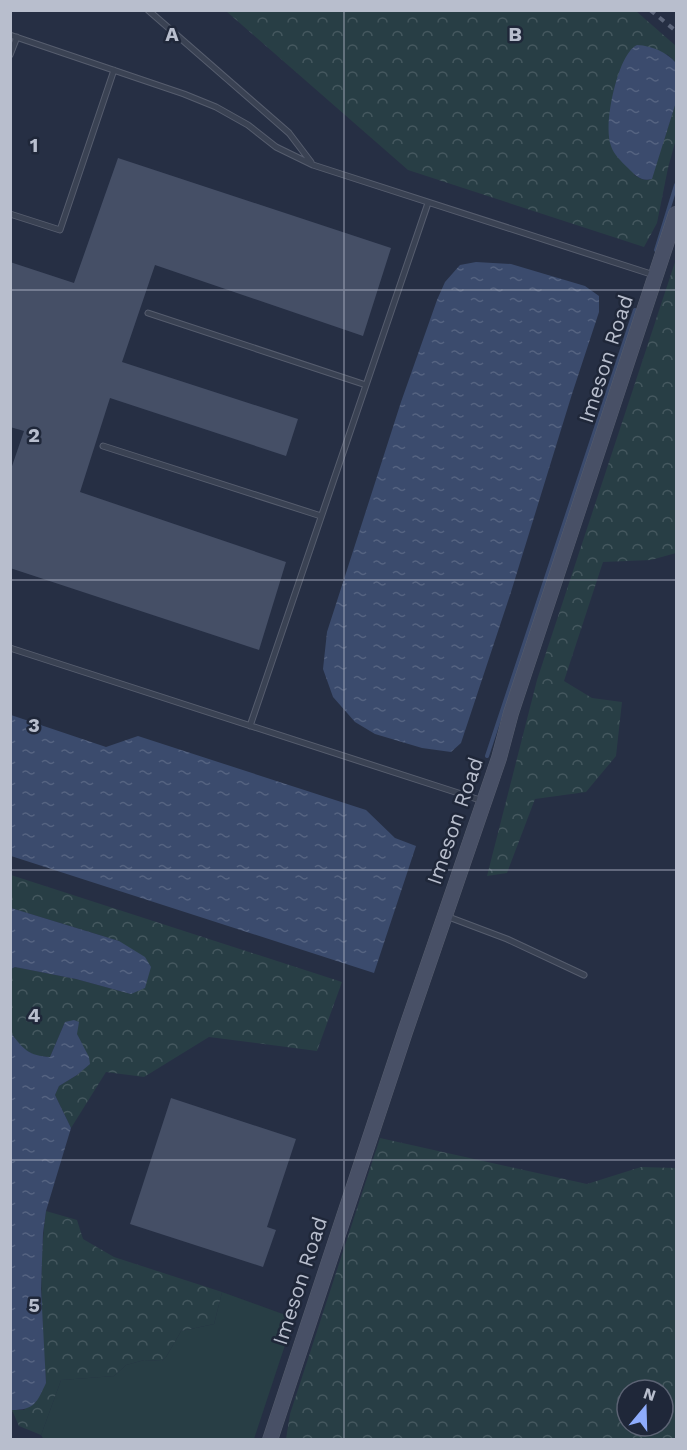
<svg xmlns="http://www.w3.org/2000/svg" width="687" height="1450" viewBox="0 0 687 1450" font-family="'Work Sans',sans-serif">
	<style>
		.grass { fill: #283e45 }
		.forest { fill: url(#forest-crowns); fill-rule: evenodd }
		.water { fill: url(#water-ripples) }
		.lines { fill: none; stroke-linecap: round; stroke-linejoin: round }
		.stream { stroke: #3b4b6d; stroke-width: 4 }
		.building { fill: #454f66 }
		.lane-casing { stroke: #565d6e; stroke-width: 7 }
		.secondary-casing { stroke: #565d6e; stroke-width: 16 }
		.lane { stroke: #3a4253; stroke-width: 5 }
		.secondary { stroke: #485066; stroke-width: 15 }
		.rail { stroke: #5c657a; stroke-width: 4; stroke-dasharray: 6 6; stroke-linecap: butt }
		.grid { fill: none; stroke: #b8becd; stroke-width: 1.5; stroke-opacity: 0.55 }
		.labels { text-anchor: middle; stroke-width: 5; stroke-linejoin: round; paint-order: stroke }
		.street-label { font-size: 21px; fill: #b8becd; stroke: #1f2739 }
		.grid-label { font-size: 20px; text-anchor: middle; font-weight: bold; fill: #b8becd; stroke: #1f2739; stroke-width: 5; stroke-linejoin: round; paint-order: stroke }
	</style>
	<defs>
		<pattern id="forest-crowns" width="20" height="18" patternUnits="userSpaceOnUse" patternTransform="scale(1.5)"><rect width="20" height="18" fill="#283e45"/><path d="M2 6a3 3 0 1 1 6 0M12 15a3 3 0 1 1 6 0" fill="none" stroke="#45585f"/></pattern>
		<pattern id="water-ripples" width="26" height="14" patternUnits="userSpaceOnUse" patternTransform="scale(1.5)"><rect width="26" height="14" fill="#3b4b6d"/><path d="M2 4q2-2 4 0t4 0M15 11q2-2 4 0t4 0" fill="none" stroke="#556381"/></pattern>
	</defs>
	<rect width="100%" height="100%" fill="#262f44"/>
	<path class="grass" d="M 222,1292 L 294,1318 L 254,1439 L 44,1440 L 41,1435 L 61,1380 L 114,1376 L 126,1365 L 144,1360 L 162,1361 L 166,1357 L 181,1331 L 214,1324 Z"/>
	<path class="forest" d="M 226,11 L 636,11 L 676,46 L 676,63 L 667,54 L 634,175 C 640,178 645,182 651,179 L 676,102 L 676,139 L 668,168 L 657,223 L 644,247 L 408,170 Z
		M 676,259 L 676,553 L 651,560 L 603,562 L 564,681 L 592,698 L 622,702 L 616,756 L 586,792 L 535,799 L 507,873 L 487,876 L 537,680 Z
		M 11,875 L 342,982 L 317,1051 L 209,1037 L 144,1077 L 106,1072 L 71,1128 L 55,1095 L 59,1086 L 77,1075 L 89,1064 L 77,1034 L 65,1022 L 50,1057 L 36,1056 L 22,1048 L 11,1033 L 11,969 L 15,967 L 76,979 L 131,994 L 119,941 L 11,908 Z
		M 380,1138 L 587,1184 L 641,1167 L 676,1168 L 676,1439 L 286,1439 L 290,1414 ZM 627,1390 L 663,1390 L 663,1426 L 627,1426 Z
		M 46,1211 L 77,1220 L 83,1239 L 114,1257 L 222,1292 L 214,1324 L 181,1331 L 166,1357 L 162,1361 L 144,1360 L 126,1365 L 114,1376 L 61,1380 L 41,1435 L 19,1426 L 12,1410 L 24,1410 L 46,1383 C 42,1326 38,1268 46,1211 Z"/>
	<path class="water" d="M 637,45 C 653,46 666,52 676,63 L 676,102 L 652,179 C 641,182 635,175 628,168 C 621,161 614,155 611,146 C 603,126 616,67 630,51 C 631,49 635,46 637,45 Z
		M 476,262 L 511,264 L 585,286 L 599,296 L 599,312 L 572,394 L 511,592 L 461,743 L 451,752 L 422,748 L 375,734 L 355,722 L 333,697 L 323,669 L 327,632 L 401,402 L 437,300 L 445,282 L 460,265 Z
		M 11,715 L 106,747 L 138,736 L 366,810 L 395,838 L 416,846 L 374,973 L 11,856 Z
		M 11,908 L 119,941 L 145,957 L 151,967 L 145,988 L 131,994 L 76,979 L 15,967 L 11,969 Z
		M 74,1020 L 79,1022 L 77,1034 L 89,1057 L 90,1064 L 77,1075 L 59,1086 L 55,1095 L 71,1128 L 46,1211 L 43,1233 L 41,1289 L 46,1383 C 37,1402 35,1410 12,1410 L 10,1407 L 11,1033 C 23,1049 29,1056 50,1057 L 65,1022 Z"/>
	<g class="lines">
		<path class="stream" d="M 656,250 L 676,185
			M 487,756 L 635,310"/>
	</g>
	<path class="building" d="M 118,158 L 391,248 L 363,336 L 155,265 L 122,362 L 298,419 L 286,456 L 110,398 L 80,492 L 286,562 L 259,650 L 10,568 L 10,472 L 24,431 L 10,427 L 10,262 L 74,283 Z
		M 171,1098 L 296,1139 L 267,1227 L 276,1230 L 263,1267 L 130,1224 Z"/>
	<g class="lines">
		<defs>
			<path id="lane" d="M 148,10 L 289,133 L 311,162
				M 10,35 L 184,94 L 216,107 L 248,125 L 276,147 L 313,165 L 654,275
				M 10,55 L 17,37
				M 10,214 L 60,230 L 114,70
				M 148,313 L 366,385
				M 103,446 L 321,516
				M 10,648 L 483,801
				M 250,726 L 428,203
				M 446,916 L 507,939 L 584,975"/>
			<path id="secondary" d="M 270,1440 L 405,1032 L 499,758 L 511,713 L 676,214"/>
		</defs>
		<use href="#lane" class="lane-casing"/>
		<use href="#secondary" class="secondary-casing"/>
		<use href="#lane" class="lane"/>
		<use href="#secondary" class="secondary"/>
		<path class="rail" d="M 650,10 L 676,31"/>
	</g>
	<path class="grid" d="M 344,10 L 344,1440M 10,290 L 676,290M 10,580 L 676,580M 10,870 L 676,870M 10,1160 L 676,1160"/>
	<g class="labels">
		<g class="street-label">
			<text transform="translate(606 359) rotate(-72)" y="7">Imeson Road</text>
			<text transform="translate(455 821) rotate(-71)" y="7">Imeson Road</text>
			<text transform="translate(300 1281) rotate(-72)" y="7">Imeson Road</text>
		</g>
	</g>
	<g class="grid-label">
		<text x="172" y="41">A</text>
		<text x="515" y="41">B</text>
		<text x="34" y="152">1</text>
		<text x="34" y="442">2</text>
		<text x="34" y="732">3</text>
		<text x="34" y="1022">4</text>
		<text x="34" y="1312">5</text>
	</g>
	<rect width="687" height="1450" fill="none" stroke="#b8becd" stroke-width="24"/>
	<g transform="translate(645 1408) rotate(19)"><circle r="28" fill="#1f2739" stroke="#5c6374" stroke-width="1.5"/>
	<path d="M0-4.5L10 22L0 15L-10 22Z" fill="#8eacfc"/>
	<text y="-9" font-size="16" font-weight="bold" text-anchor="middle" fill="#b8becd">N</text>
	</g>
</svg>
